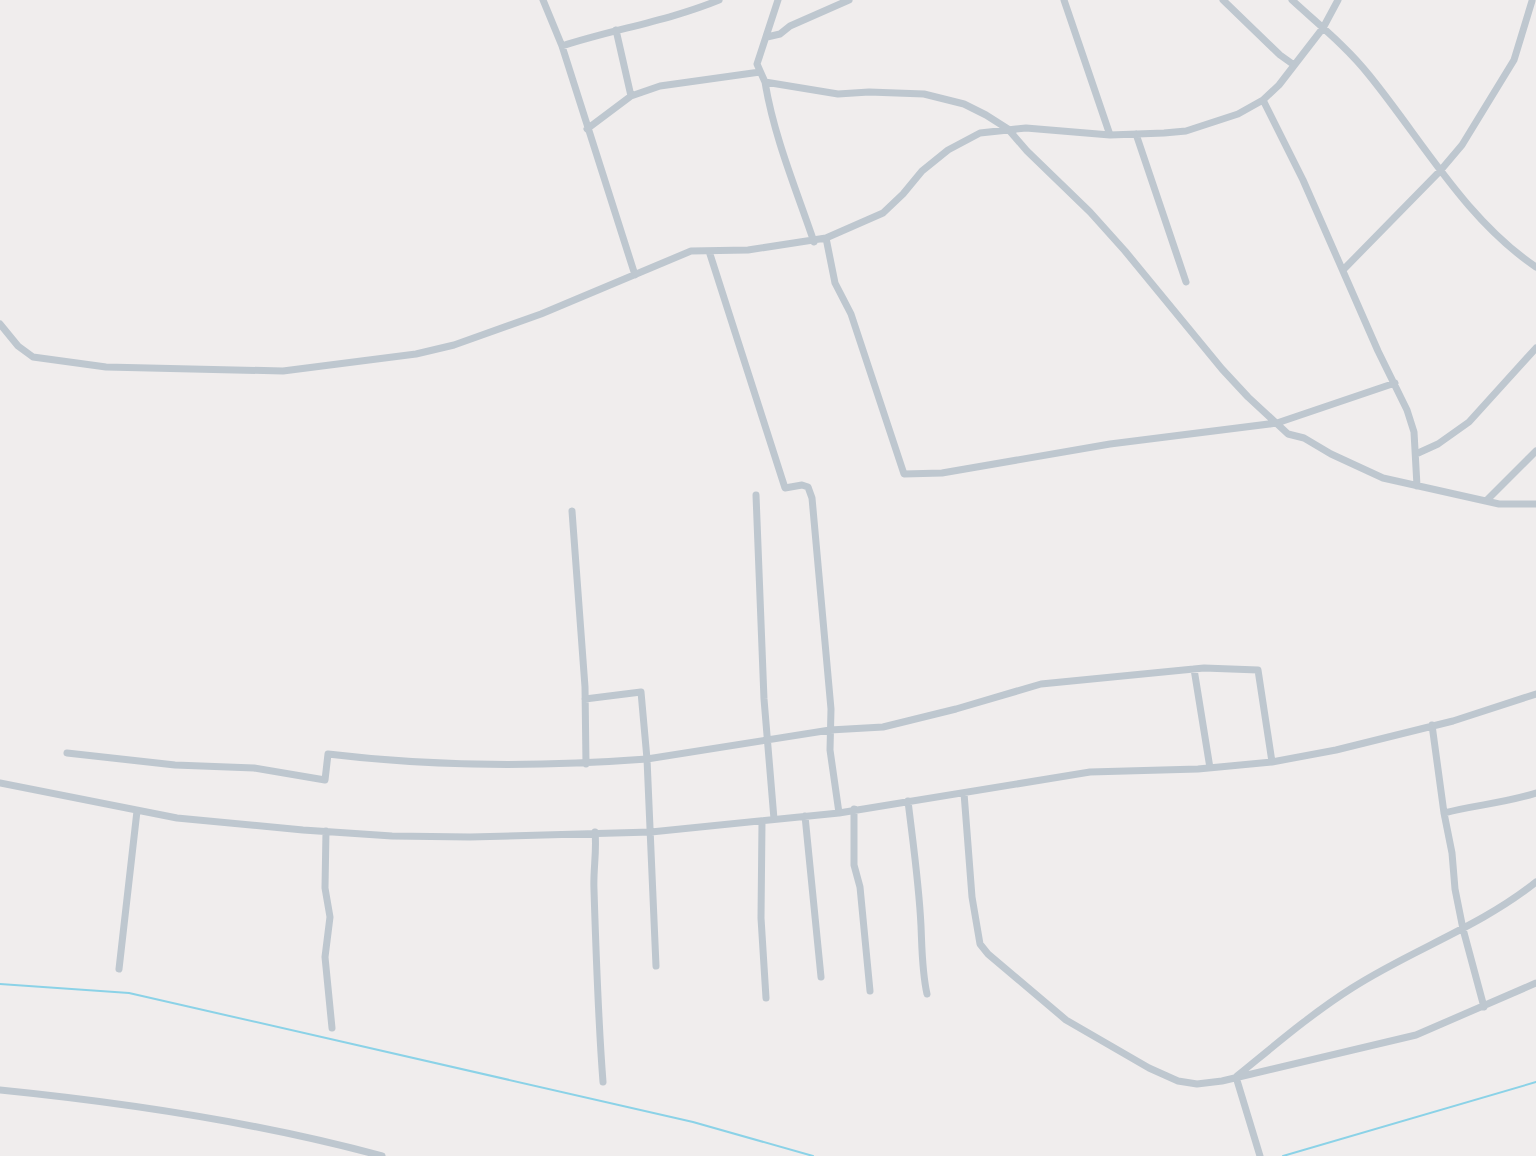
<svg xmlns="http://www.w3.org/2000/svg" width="1536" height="1156" viewBox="0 0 1536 1156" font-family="Roboto,sans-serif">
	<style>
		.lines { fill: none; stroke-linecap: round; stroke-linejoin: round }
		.stream { stroke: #8bd2e7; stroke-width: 2 }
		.minor { stroke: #bec7cf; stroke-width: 7 }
	</style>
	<rect width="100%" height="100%" fill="#f0eded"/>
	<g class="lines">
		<path class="stream" d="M 0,984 L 129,993 L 693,1122 L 813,1156
			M 1283,1156 L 1536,1082"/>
		<path class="minor" d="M 543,0 L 562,46 L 635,275
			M 778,0 L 757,64 L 765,82 L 838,94 L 869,92 L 924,94 L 964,104 L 986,115 L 1008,129 L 1027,151 L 1090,212 L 1125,251 L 1222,369 L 1248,397 L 1288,434 L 1304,438 L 1331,454 L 1383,478 L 1499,504 L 1536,504
			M 1064,0 L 1110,135
			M 1223,0 L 1280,55 L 1294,65
			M 1292,0 C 1318,24 1347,47 1369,75 C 1422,140 1465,219 1536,267
			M 616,30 L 631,96
			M 767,37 L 780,34 L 790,26 L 849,0
			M 562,46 C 614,29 668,21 719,0
			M 765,82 C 774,137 796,189 814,242
			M 1263,100 L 1303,180 L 1378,351 L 1407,410 L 1414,432 L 1417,486
			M 587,129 L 631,96 L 660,86 L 760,72
			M 1136,134 L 1186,282
			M 826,238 L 835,283 L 851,314 L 904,474 L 942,473 L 1110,444 L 1277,423 L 1395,383
			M 709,251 L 785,488 L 802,485 L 808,487 L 812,498 L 831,709 L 830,750 L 839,813
			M 1343,270 L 1440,171 L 1462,145 L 1514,60 L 1532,1
			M 0,324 L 18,346 L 33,357 L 106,367 L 283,371 L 416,354 L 454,345 L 541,314 L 691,251 L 748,250 L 826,238 L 883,213 L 903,194 L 922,171 L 948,150 L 980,133 L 1026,128 L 1110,135 L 1164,133 L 1186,131 L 1238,114 L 1263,100 L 1279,85 L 1323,28 L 1338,0
			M 1416,454 L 1438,444 L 1469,422 L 1536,348
			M 756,495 L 764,699 L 774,819
			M 1487,500 L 1536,451
			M 572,511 L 585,687 L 586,764
			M 1194,669 L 1210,768
			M 585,699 L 641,692 L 647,759 L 830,730 L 883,727 L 956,709 L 1041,684 L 1204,668 L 1258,670 L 1272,762
			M 1432,725 L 1444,813 L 1452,853 L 1455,889 L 1463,929 L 1484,1007
			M 67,753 L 175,765 L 254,768 L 325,780 L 328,754 C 435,767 540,767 647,759 L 656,966
			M 0,783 L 177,818 L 303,830 L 392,836 L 470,837 L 651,832 L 839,813 L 1090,772 L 1198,769 L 1272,762 L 1336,750 L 1453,721 L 1536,694
			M 964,793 L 972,897 L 980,944 L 988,954 L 1066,1020 L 1149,1068 L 1178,1081 L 1197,1084 L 1222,1081 L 1416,1035 L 1536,983
			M 908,801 C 913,843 919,884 921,926 C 922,949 922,972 927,994
			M 854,809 L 854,865 L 860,887 L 870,991
			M 1444,813 C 1474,805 1506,803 1536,793
			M 805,816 L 821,977
			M 762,822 L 761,918 L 766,998
			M 326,831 L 325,888 L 330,917 L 325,957 L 332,1028
			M 595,832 C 597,851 593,870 594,890 C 596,954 598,1018 603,1082
			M 119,969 L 137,811
			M 1237,1076 C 1274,1046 1311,1014 1352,988 C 1411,950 1480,927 1536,882
			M 1236,1077 L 1260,1156
			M 0,1090 C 129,1103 257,1122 382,1156"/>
	</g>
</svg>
